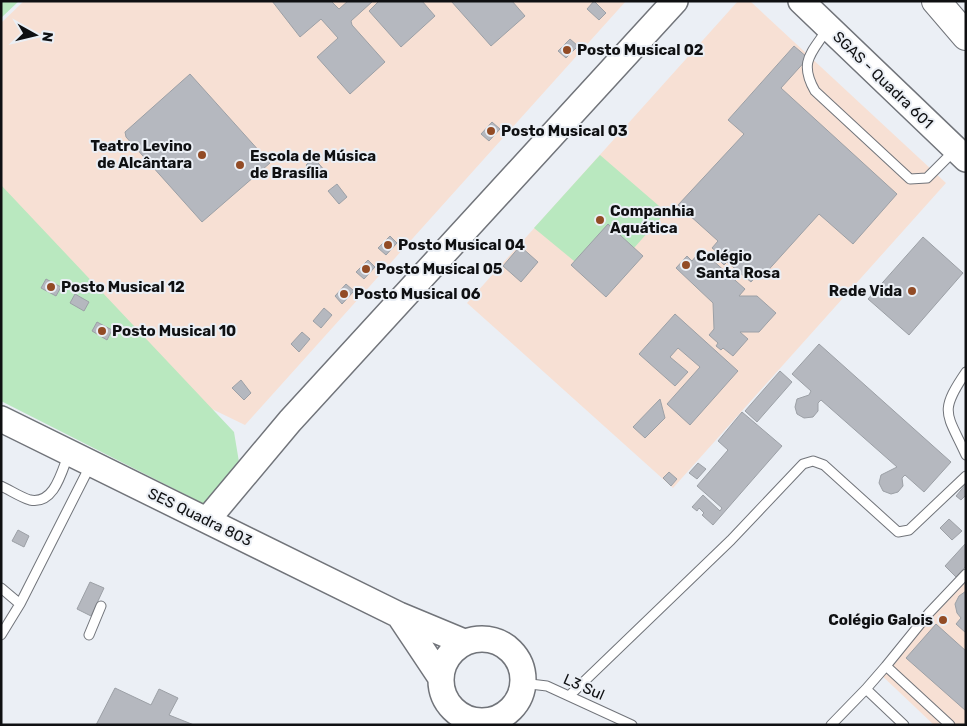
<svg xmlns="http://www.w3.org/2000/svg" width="967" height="726" viewBox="0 0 967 726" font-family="Rubik,sans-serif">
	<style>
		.education { fill: #f7e0d4 }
		.green { fill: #b9e8bf }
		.building { fill: #b5b8bf; stroke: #9ca0a6 }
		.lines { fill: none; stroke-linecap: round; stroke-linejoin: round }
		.lane-casing { stroke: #71747a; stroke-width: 11 }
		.secondary-casing { stroke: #71747a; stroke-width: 28 }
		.primary-casing { stroke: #71747a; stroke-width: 30 }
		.lane { stroke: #fff; stroke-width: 9 }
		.secondary { stroke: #fff; stroke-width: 25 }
		.primary { stroke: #fff; stroke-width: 28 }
		.poi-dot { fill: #924b25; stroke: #ebeff5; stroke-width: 2 }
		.labels { text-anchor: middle; stroke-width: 4; stroke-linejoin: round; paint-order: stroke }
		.poi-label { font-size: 15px; font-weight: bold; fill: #0f1012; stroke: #ebeff5; text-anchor: start }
		.street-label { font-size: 15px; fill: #0f1012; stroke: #ebeff5 }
	</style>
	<rect width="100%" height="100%" fill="#ebeff5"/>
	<path class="education" d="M 24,1 L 626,1 L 245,425 L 1,307 L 1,23 Z
		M 738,1 L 750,1 L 946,183 L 673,488 L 467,303 Z
		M 966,570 L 966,725 L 934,725 L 876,670 Z"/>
	<path class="green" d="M 1,1 L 19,1 L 1,18 Z
		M 600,155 L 666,212 L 602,284 L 534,228 Z
		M 1,185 L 234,432 L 240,468 L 206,505 L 1,401 Z"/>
	<path class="building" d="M 272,1 L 331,1 L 339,9 L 348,1 L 373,1 L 351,21 L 352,25 L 385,62 L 350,94 L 317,57 L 338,38 L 321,19 L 300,37 Z
		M 379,1 L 422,1 L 435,16 L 401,47 L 369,11 Z
		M 451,1 L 512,1 L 525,16 L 491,46 Z
		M 594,1 L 606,13 L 599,20 L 587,9 Z
		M 570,39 L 578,46 L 566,58 L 558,51 Z
		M 794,46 L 808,58 L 781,88 L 897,194 L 853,244 L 819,214 L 763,276 L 759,273 L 751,282 L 727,262 L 724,265 L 719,260 L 722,256 L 712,248 L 718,241 L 678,205 L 744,134 L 728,120 Z
		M 190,74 L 270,163 L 202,222 L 126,137 L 125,132 Z
		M 492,122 L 500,129 L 489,141 L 481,134 Z
		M 314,158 L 325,171 L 317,178 L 306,165 Z
		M 337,184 L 347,197 L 339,204 L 328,191 Z
		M 608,224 L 643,256 L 606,297 L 571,265 Z
		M 390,236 L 397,243 L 386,255 L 378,248 Z
		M 923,237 L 963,273 L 909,335 L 868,299 Z
		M 520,246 L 538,262 L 521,282 L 503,266 Z
		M 701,250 L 745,289 L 739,296 L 757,296 L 776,313 L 759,332 L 740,332 L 748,339 L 733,356 L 723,348 L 721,350 L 716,346 L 718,343 L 709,335 L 714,329 L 713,303 L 676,268 L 687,256 L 692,261 Z
		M 368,260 L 375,267 L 364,279 L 356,272 Z
		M 46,279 L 61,287 L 56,296 L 41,288 Z
		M 346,284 L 354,291 L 342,304 L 335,296 Z
		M 75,294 L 89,302 L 84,311 L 70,303 Z
		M 324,308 L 332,315 L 321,328 L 313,321 Z
		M 675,314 L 738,371 L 690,425 L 667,404 L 700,367 L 678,348 L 670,357 L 688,372 L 675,386 L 639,354 Z
		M 97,322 L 112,330 L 107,340 L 92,331 Z
		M 302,332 L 310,339 L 299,352 L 291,344 Z
		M 819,344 L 951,462 L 924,492 L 905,475 L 902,478 L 903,486 L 898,492 L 891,494 L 883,491 L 879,483 L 881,475 L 897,467 L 821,400 L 818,403 L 818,411 L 813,417 L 804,418 L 797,414 L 795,407 L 797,399 L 809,395 L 811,391 L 792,374 Z
		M 780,371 L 792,382 L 757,422 L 745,411 Z
		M 241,380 L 251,393 L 244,400 L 232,388 Z
		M 660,399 L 665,418 L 645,438 L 633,427 Z
		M 742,412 L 782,446 L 713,525 L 702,515 L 704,513 L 699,508 L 697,511 L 692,507 L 703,495 L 720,511 L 722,508 L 697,486 L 728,450 L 718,441 Z
		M 698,463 L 706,469 L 697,479 L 689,473 Z
		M 669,472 L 677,479 L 671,486 L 663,478 Z
		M 966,484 L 966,495 L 961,500 L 956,496 Z
		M 949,519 L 962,531 L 952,540 L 940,528 Z
		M 18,530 L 29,536 L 24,547 L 12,541 Z
		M 966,543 L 966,566 L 956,577 L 945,566 Z
		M 90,582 L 104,588 L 91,616 L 77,609 Z
		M 966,591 L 966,633 L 956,624 L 961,618 L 957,613 L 955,604 L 959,596 Z
		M 936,624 L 966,651 L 966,711 L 906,658 Z
		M 115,688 L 151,705 L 159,689 L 178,698 L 169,715 L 194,725 L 96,725 Z"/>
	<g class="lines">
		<defs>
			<path id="lane" d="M 828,28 C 812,53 798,61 815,91 L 910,179 L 927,178 L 954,151
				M 966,372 C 938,413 947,413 966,455
				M 1,486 C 10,490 20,497 30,500 C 55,505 62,470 69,453
				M 1,588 L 20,604
				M 1,635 L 20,604 L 91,464
				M 89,635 L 101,606
				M 522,683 L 547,686 L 632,725
				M 866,689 L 886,666
				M 570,695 L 731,540 L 803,464 L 813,461 L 824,465 L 898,532 L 909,530 L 966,476
				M 831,725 L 866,689 L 904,725
				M 950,725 L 886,666 L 929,613 L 966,574"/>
			<path id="secondary" d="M 801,1 L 966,159
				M 1,419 L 399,615 L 464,642
				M 207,520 L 290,421 L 675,1
				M 399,615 L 441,678
				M441 680a41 41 0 1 1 82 0a41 41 0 1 1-82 0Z"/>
			<path id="primary" d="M 936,1 L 966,36"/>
		</defs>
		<use href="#lane" class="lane-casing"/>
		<use href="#secondary" class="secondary-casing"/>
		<use href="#primary" class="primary-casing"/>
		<use href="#lane" class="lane"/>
		<use href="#secondary" class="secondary"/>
		<use href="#primary" class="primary"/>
	</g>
	<g class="poi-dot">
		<circle cx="567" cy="50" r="5"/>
		<circle cx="491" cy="131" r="5"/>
		<circle cx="202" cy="155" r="5"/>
		<circle cx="240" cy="165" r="5"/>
		<circle cx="600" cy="220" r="5"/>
		<circle cx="388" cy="245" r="5"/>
		<circle cx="686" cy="265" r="5"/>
		<circle cx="366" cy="269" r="5"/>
		<circle cx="51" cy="287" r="5"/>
		<circle cx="912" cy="291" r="5"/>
		<circle cx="344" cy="294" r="5"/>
		<circle cx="102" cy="331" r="5"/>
		<circle cx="943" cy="620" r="5"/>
	</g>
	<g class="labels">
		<g class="poi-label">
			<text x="577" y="55">Posto Musical 02</text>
			<text x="501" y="136">Posto Musical 03</text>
			<text x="192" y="151" text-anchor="end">Teatro Levino<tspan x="192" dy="17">de Alcântara</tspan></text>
			<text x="250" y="161">Escola de Música<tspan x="250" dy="17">de Brasília</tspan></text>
			<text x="610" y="216">Companhia<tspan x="610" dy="17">Aquática</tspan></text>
			<text x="398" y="250">Posto Musical 04</text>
			<text x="696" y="261">Colégio<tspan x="696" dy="17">Santa Rosa</tspan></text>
			<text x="376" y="274">Posto Musical 05</text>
			<text x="61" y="292">Posto Musical 12</text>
			<text x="902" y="296" text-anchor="end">Rede Vida</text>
			<text x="354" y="299">Posto Musical 06</text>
			<text x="112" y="336">Posto Musical 10</text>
			<text x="933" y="625" text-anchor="end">Colégio Galois</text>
		</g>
		<g class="street-label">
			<text transform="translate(883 80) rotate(44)" y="5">SGAS - Quadra 601</text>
			<text transform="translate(200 517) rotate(26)" y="5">SES Quadra 803</text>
			<text transform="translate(584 687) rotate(24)" y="5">L3 Sul</text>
		</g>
	</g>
	<rect width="967" height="726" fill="none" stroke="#0f1012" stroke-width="5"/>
	<g transform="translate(35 35) rotate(98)" stroke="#ebeff5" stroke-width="4" paint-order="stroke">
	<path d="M0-4L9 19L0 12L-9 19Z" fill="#0f1012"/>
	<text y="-8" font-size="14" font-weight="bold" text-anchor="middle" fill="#0f1012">N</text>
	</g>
</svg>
